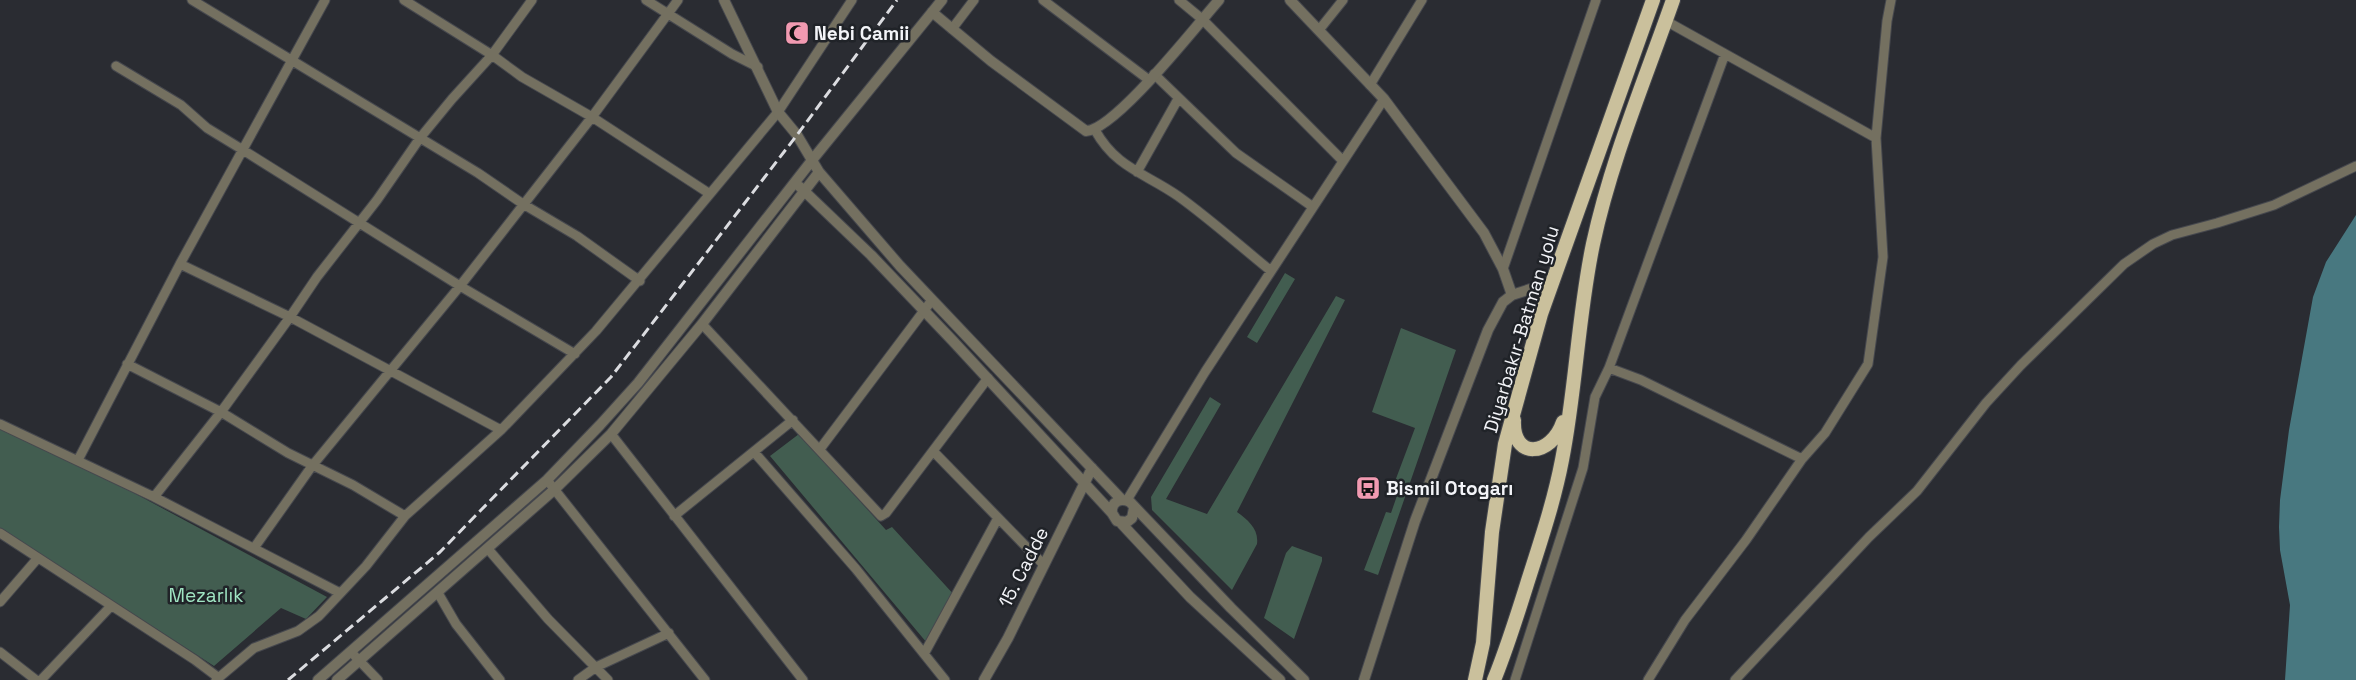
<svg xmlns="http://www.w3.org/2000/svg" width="2356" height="680" viewBox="0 0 2356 680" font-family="'Space Grotesk',sans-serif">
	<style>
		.green { fill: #425d50 }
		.water { fill: #487880 }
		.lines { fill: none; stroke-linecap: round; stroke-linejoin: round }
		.minor-casing { stroke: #46484e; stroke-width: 11 }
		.tertiary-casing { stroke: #46484e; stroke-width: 12 }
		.trunk-casing { stroke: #46484e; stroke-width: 16 }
		.minor { stroke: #747060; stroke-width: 9 }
		.tertiary { stroke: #747060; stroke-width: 10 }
		.trunk { stroke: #cac09c; stroke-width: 14 }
		.rail { stroke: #dbdce0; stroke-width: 3; stroke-dasharray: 10 5; stroke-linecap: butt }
		.labels { text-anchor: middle; stroke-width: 5; stroke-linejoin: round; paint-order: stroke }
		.poi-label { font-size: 19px; font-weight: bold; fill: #f3f4f8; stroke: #202328; text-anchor: start }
		.street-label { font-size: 19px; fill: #f3f4f8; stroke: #202328 }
		.park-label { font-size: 19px; fill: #a0e5c3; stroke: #202328 }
	</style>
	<rect width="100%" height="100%" fill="#2a2c32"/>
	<path class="green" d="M 1285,273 L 1295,279 L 1257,343 L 1247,337 Z
		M 1336,296 L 1345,300 L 1237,512 C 1248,520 1259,529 1257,544 L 1232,590 L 1152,510 L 1151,497 L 1210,397 L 1221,404 L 1166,499 L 1207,514 Z
		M 1401,328 L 1456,350 L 1378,575 L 1364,570 L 1386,512 L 1391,513 L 1400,487 L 1394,484 L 1415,428 L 1372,412 Z
		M 0,428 L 97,473 L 327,597 L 306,619 L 281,608 L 214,666 L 0,528 Z
		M 799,434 L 886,530 L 892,527 L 956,597 L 927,643 L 770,456 Z
		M 1292,546 L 1322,557 L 1322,561 L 1294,639 L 1264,618 L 1286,553 Z"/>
	<path class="water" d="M 2356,215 L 2356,680 L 2285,680 L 2290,605 L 2280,550 L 2279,527 L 2280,500 L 2289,430 L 2313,297 L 2326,262 Z"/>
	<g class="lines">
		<defs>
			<path id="minor" d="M 192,0 L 478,173 L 523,204 L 577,236 L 640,281
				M 404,0 L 492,55 L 522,77 L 592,117 L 710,194
				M 646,0 L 732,54 L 758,67
				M 1043,0 L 1149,80
				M 1179,0 L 1202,19 L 1343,161
				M 1666,21 L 1876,138
				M 952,29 L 974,0
				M 1319,30 L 1343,0
				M 116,66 L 181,105 L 207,128 L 243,150 L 460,286 L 575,354
				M 1154,74 L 1236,153 L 1313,207
				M 1370,85 L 1422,0
				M 1095,130 C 1116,168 1145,173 1178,196 C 1210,219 1240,246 1271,271
				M 1137,172 L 1178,99
				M 180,264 L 290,317 L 501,430
				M 1503,269 L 1596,0
				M 702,324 L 881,516 L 886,513 L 988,378
				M 127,364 L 221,412 L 288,453 L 353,485 L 405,516
				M 1609,368 L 1641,380 L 1802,459
				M 0,424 L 154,497 L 340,593
				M 611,434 L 803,680
				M 820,449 L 932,300
				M 933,451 L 1044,565
				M 754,452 L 856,569 L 945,680
				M 78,460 L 180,264 L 325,0
				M 547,480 L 705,680
				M 154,497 L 221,412 L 290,317 L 317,277 L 377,200 L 420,138 L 452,99 L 492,55 L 532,0
				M 1127,500 L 1205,372 L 1384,99
				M 674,516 L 793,420
				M 0,533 L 195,660 L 219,678
				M 254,548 L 312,466 L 460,286 L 592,117 L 678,0
				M 488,549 L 548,619 L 608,680
				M 438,593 L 456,624 L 500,680
				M 0,602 L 37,559
				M 0,652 L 36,680
				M 351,652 L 378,680
				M 924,654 L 998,518
				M 41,680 L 111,606
				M 216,680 L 254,648 L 298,631 L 319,616 L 366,566 L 405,516 L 501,430 L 596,331 L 778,112 L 852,0
				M 578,680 L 596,667 L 669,633
				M 1515,680 L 1583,468 L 1595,397 L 1609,368 L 1725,54
				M 1648,680 L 1685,620 L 1746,540 L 1802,459 L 1825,433 L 1868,364 L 1883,257 L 1876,138 L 1887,21 L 1891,0
				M 1735,680 L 1869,537 L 1917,491 L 1986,403 L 2021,365 L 2124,264 L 2153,244 L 2172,235 L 2217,223 L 2274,205 L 2356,166"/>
			<path id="tertiary" d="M 724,0 L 778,112 L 797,135 L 819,172 L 900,266 L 1122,500
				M 1290,0 L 1384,99 L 1484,233 L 1503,269 L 1512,295
				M 932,12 L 991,61 L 1086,131 C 1115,130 1196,26 1219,0
				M 800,187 L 871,255 L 952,340 L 1112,513
				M 1134,508 L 1132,518 L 1127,522 L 1117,521 L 1112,513 C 1111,502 1120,497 1130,502 L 1231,608 L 1304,680
				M 1120,522 L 1190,597 L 1280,680
				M 318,680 L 547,480 L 600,425 L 638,383 L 813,159 L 942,0
				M 337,680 L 555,489 L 611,434 L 702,324 L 819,172
				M 984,680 L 1008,638 L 1092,468
				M 1364,680 L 1415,521 L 1488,330 L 1503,302 L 1512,295 L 1552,282"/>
			<path id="trunk" d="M 1514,420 C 1512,460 1551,457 1563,422
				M 1475,680 L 1483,643 L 1492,532 L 1505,444 L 1541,314 L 1653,0
				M 1494,680 C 1507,648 1517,616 1527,584 C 1540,543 1554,502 1562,460 C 1576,389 1578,315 1593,244 C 1611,160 1645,80 1673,0"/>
		</defs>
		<use href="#minor" class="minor-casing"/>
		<use href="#tertiary" class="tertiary-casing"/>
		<use href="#trunk" class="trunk-casing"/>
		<use href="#minor" class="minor"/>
		<use href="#tertiary" class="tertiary"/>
		<use href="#trunk" class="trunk"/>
		<path class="rail" d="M 288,680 L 440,552 L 611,377 L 797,135 L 897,0"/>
	</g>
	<defs>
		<symbol id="mosque-square" viewBox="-11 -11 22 22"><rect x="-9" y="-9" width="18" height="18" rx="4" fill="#f19ab1" stroke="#202328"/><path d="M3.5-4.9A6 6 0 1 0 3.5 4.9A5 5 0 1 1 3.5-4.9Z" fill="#111"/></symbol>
		<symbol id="bus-square" viewBox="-11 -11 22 22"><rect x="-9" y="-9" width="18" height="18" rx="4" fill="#f19ab1" stroke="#202328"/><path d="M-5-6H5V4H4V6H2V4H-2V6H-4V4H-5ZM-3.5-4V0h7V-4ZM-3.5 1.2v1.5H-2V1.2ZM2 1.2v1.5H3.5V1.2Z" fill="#111"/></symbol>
	</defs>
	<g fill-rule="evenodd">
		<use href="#mosque-square" x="783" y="19" width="28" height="28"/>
		<use href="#bus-square" x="1354" y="474" width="28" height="28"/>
	</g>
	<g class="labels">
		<g class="poi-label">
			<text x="814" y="40">Nebi Camii</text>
			<text x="1386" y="495">Bismil Otogarı</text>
		</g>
		<g class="street-label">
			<text transform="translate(1521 329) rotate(-73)" y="7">Diyarbakır-Batman yolu</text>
			<text transform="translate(1023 567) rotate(-63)" y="7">15. Cadde</text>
		</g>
		<g class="park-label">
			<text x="206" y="602">Mezarlık</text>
		</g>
	</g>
</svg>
